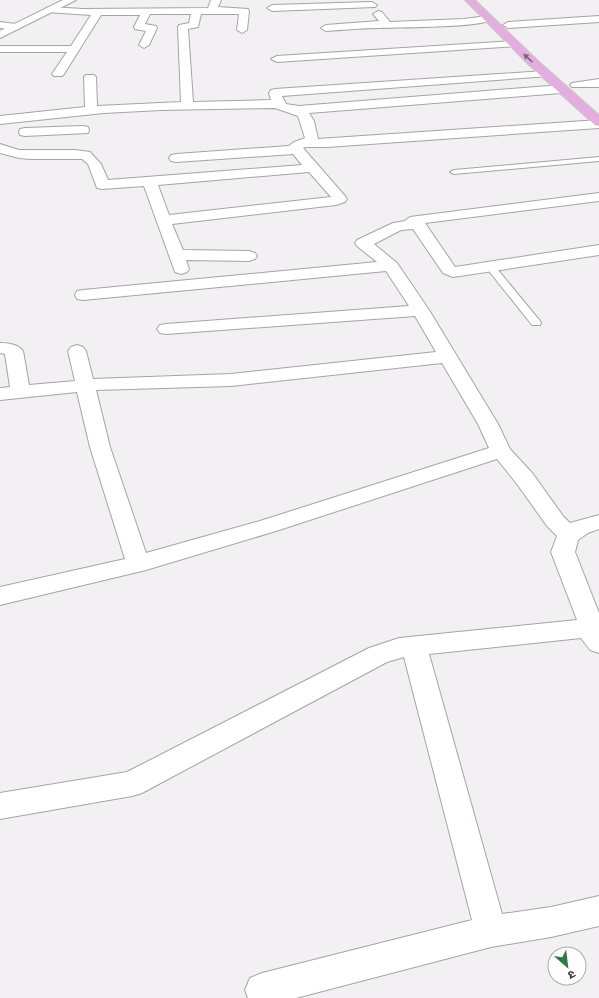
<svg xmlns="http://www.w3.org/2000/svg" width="599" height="998" viewBox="0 0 599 998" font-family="'Exo 2','Noto Sans Devanagari',sans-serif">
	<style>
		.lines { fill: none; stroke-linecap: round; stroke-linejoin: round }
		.service-casing { stroke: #a6a3a5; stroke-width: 2 }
		.minor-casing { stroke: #a6a3a5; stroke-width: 2 }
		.secondary-casing { stroke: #a6a3a5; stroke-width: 2 }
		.primary-casing { stroke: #ccc; stroke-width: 2 }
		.service { fill: #fff; fill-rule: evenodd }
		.minor { fill: #fff; fill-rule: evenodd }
		.secondary { fill: #fff; fill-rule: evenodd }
		.primary { fill: #e3aede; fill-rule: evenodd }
		.oneway { fill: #7e667c }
	</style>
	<rect width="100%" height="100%" fill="#f3f0f3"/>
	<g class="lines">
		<defs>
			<path id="service" d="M 599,157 L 599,161 L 454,174 L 450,172 L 454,170 Z
				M 490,263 L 493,264 L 540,321 L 541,323 L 540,325 L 532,325 L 485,266 Z"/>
			<path id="minor" d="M 211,0 L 221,0 L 218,7 L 248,9 L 249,11 L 247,30 L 242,33 L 237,30 L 239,14 L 201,14 L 198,27 L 188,29 L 193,102 L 271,100 L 269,93 L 271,90 L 275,89 L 545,71 L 549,72 L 551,74 L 549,76 L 282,96 L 286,104 L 299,106 L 561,85 L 565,86 L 567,89 L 565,92 L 561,93 L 309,113 L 314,121 L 318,139 L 599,120 L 599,128 L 327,147 L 306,147 L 303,148 L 345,196 L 347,199 L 345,202 L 336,205 L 172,224 L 183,250 L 249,251 L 255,253 L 257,256 L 255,259 L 249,261 L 186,260 L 189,269 L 187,272 L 181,274 L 175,272 L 144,186 L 102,189 L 97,188 L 88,164 L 82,159 L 30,159 L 19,158 L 0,153 L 0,144 L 19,150 L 75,150 L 90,152 L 101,164 L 108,180 L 302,165 L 293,154 L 176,162 L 171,161 L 169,158 L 171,155 L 176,154 L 289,146 L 294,142 L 305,138 L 298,116 L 275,108 L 161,110 L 104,113 L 0,124 L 0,116 L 85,107 L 84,77 L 86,75 L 94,75 L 96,77 L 97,106 L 181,102 L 178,27 L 179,25 L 189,23 L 191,14 L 150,14 L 145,24 L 156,26 L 157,28 L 149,45 L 144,48 L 139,45 L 146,31 L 135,29 L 134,27 L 140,15 L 101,15 L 64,74 L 62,76 L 54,76 L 52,74 L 67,52 L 0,52 L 0,46 L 71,46 L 91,15 L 46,12 L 45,10 L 46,8 L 50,7 L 83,9 L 208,8 ZM 309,172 L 331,197 L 169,215 L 158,185 Z
				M 372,2 L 377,5 L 375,7 L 272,11 L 267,8 L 272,5 Z
				M 378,11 L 382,12 L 390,22 L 464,19 L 487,16 L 492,19 C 484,28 396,27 379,28 C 361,28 344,30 326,31 L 321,28 L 326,25 L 379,21 L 373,14 Z
				M 599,16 L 599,22 L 508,28 L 503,25 L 508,22 Z
				M 0,22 L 16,24 L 21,27 L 16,30 L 0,28 Z
				M 514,41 L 519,44 L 518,46 L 277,62 L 271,59 L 277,56 Z
				M 599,79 L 599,87 L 572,87 L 570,85 L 572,83 Z
				M 83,126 L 88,127 L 89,130 L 88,133 L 25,136 L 20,135 L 19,132 L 20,129 L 25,128 Z
				M 599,193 L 599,201 L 425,223 L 455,267 L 599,245 L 599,255 L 453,277 L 443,273 L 413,229 L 401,230 L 374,244 L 397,263 L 429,310 L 498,424 L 510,449 L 533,474 L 563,516 L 570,523 L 599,515 L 599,529 L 588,533 L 578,540 L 575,552 L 599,613 L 599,653 L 590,650 L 581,638 L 429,654 L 502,914 L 551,907 L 599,896 L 599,926 L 551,937 L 491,947 L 296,998 L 248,998 L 245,990 L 250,978 L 262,973 L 472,920 L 404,657 L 387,662 L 142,793 L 132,796 L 0,819 L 0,793 L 127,772 L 369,648 L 399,638 L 577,620 L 551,552 L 557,536 L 547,526 L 517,484 L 497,459 L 276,531 L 146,570 L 0,605 L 0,587 L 125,559 L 90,447 L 77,392 L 0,400 L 0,388 L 10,387 L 5,354 L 0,353 L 0,343 C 8,343 18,344 23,351 L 29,385 L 75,381 L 68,351 L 71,347 L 77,345 L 83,347 L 86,351 L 93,379 L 231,374 L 436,352 L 415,316 L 166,334 L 160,333 L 157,329 L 160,325 L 166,324 L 409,306 L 386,271 L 83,300 L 77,299 L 75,295 L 77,291 L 83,290 L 377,262 L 357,246 L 355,243 L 357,240 L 393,223 L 405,221 L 410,217 ZM 442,363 L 478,424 L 489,448 L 260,521 L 146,553 L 110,447 L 96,390 L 231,386 Z"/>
			<path id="secondary" d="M 63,0 L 76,0 L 0,38 L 0,31 Z"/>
			<path id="primary" d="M 465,0 L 475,0 L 537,60 L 599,115 L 599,126 L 595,125 L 529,65 Z"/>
		</defs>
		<use href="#service" class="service-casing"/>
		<use href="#minor" class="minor-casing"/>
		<use href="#secondary" class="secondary-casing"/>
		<use href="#primary" class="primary-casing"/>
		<use href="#service" class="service"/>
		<use href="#minor" class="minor"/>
		<use href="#secondary" class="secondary"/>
		<use href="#primary" class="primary"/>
	</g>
	<defs><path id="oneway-solid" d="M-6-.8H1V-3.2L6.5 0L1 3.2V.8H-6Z"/></defs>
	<use class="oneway" href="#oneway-solid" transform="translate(528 58) rotate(-137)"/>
	<g transform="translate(567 966) rotate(152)"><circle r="19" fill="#fffeff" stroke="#abaaab"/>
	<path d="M0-3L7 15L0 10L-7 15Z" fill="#307946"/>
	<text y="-6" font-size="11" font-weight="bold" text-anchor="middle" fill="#2c2b2c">उ</text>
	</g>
</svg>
